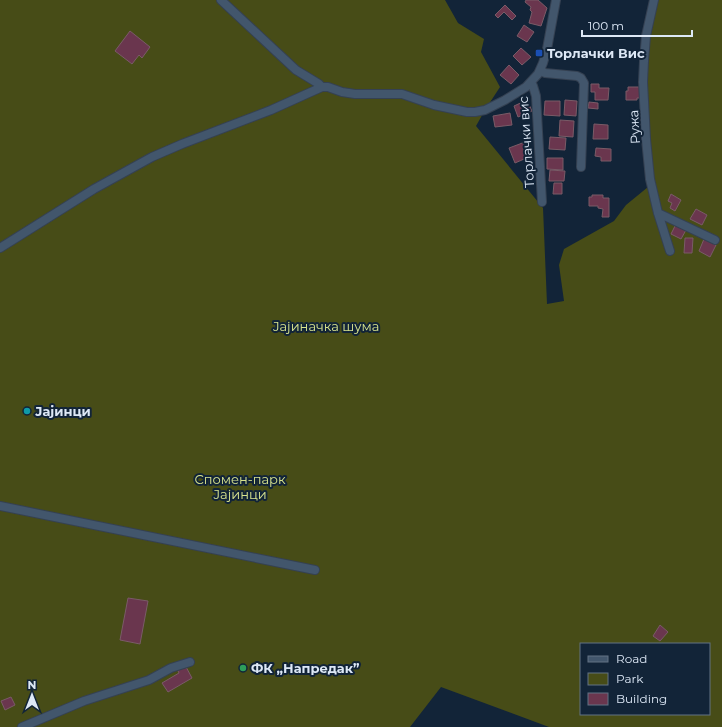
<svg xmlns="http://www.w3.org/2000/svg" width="722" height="727" viewBox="0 0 722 727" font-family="Montserrat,sans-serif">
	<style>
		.green { fill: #474c17; fill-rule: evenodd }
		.building { fill: #6a364e; stroke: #7a5b67 }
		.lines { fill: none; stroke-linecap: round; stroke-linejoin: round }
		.minor-casing { stroke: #354152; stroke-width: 10 }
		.minor { stroke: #42566c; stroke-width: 8 }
		.transit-dot { fill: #1a4fb4; stroke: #122438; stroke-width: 1.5 }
		.culture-dot { fill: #0f9aa8; stroke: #122438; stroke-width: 1.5 }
		.leisure-dot { fill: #2e9e5b; stroke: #122438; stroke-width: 1.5 }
		.labels { text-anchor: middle; stroke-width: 4; stroke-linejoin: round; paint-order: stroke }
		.poi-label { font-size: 13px; font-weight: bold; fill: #dde8f6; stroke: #122438; text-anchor: start }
		.street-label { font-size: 13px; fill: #dde8f6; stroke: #122438 }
		.park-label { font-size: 13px; fill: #d9e48e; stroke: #122438 }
	</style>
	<rect width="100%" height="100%" fill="#122438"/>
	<path class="green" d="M 0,0 L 445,0 L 458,23 L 484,39 L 481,52 L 500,87 L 485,110 L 476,126 L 543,208 L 547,304 L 564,301 L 559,265 L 564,249 L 614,221 L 626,205 L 648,187 L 657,222 L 650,179 L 646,36 L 656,0 L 722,0 L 722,727 L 549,727 L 441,687 L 410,727 L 0,727 ZM 581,644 L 709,644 L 709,714 L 581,714 Z"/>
	<path class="building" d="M 526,0 L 538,0 L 547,8 L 541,26 L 529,23 L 532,12 L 530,10 L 531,7 L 525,2 Z
		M 505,5 L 516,16 L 512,20 L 504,12 L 498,18 L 495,15 Z
		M 524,25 L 534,32 L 527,42 L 517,36 Z
		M 130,31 L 150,47 L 142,58 L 139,55 L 132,64 L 115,51 Z
		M 521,48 L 531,57 L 522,65 L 513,56 Z
		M 509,65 L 519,75 L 511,84 L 500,75 Z
		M 591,84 L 599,84 L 599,88 L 609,88 L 608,100 L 595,100 L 595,92 L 591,92 Z
		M 628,87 L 640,87 L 640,98 L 637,98 L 637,100 L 626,100 L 626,91 L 628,91 Z
		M 527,100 L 532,111 L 518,117 L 514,106 Z
		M 565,100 L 577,101 L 576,116 L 564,115 Z
		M 545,101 L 560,101 L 560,116 L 544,115 Z
		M 589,102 L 598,103 L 598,109 L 588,108 Z
		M 510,113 L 512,125 L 495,127 L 493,116 Z
		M 560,120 L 574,121 L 573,137 L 559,136 Z
		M 594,124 L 608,125 L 608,139 L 593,139 Z
		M 550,137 L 566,138 L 565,150 L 549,149 Z
		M 525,142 L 531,156 L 515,163 L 509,148 Z
		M 596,148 L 611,149 L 611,161 L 601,161 L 601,157 L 595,156 Z
		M 547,158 L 563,158 L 563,170 L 547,169 Z
		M 550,170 L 565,171 L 564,181 L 549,181 Z
		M 554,183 L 562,183 L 562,194 L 553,194 Z
		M 671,194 L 681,200 L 675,211 L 670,208 L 672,203 L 668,201 Z
		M 592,195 L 603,195 L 603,198 L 609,198 L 609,217 L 602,217 L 603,209 L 598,208 L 598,206 L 589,206 L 589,197 L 592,197 Z
		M 696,209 L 707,215 L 702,225 L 690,219 Z
		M 676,224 L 686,230 L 681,239 L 671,234 Z
		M 685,238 L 693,238 L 692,253 L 684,253 Z
		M 704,239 L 716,245 L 710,257 L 699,251 Z
		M 128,598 L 148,601 L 140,644 L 120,640 Z
		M 660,625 L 668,632 L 660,641 L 653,636 Z
		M 185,665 L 192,678 L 168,692 L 162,683 L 179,673 L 177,669 Z
		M 11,697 L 15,705 L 5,710 L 1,701 Z"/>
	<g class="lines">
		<defs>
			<path id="minor" d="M 221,0 L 296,70 L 319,84 L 322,87
				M 654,0 L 646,36 L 644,61 L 643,82 L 646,139 L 650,179 L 658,213 L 670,251
				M 540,70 L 545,73 L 577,76 L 581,78 L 584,83 L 581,167
				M 531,82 L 533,86 L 536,96 L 542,202
				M 658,213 L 715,240
				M 0,248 L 94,189 L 152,157 L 182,144 L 271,110 L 322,87 L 328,87 L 342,92 L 355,94 L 402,94 L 434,105 L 467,112 L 475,112 L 485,110 L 505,100 L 526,87 L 538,74 L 543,63 L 547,49 L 556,0
				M 0,506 L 315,570
				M 22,727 L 84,701 L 149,680 L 171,668 L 190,662"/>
		</defs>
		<use href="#minor" class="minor-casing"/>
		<use href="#minor" class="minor"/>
	</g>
	<rect class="transit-dot" x="535" y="49" width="8" height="8" rx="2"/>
	<circle class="culture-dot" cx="27" cy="411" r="4"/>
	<circle class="leisure-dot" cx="243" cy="668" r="4"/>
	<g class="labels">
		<g class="poi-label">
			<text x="547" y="58">Торлачки Вис</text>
			<text x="35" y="416">Јајинци</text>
			<text x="251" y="673">ФК „Напредак”</text>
		</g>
		<g class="street-label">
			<text transform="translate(634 127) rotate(-93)" y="5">Ружа</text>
			<text transform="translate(526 142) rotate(-94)" y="5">Торлачки вис</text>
		</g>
		<g class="park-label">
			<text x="326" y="331">Јајиначка шума</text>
			<text x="240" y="484">Спомен-парк<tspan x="240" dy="15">Јајинци</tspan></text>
		</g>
	</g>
	<rect x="580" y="643" width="130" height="72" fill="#122438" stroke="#637284"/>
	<rect x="588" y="656" width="20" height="6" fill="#42566c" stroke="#637284"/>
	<text x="616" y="663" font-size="12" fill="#dde8f6">Road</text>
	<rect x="588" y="673" width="20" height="12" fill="#474c17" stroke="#637284"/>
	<text x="616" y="683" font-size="12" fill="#dde8f6">Park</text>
	<rect x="588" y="693" width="20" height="12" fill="#6a364e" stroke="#637284"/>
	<text x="616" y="703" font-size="12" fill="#dde8f6">Building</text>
	<g transform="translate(32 695)" stroke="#122438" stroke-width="3" paint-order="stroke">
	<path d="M0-3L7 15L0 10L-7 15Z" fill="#dde8f6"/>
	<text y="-6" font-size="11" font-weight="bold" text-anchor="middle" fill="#dde8f6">N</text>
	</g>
	<path d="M582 30v6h110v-6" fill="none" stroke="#dde8f6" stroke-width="2"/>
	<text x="588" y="30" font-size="12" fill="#dde8f6" stroke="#122438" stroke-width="3" paint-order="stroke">100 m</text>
</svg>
